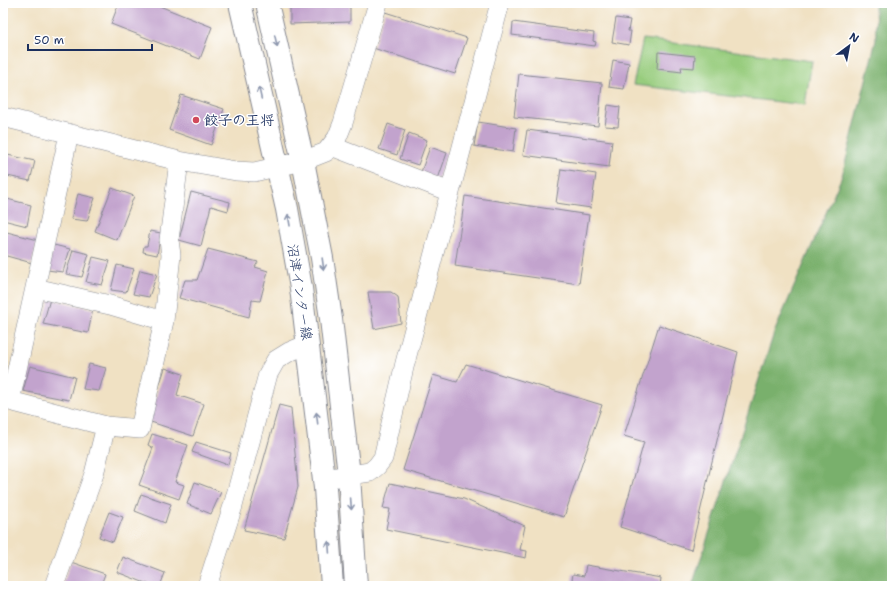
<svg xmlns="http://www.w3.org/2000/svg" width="895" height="589" viewBox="0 0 895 589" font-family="'Shantell Sans','Klee One',sans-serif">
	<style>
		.green { fill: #97cc7d; stroke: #597e6e }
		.forest { fill: #79b06c; stroke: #4a7065 }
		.building { fill: #c2a3cd }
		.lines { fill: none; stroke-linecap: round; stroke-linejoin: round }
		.minor-casing { stroke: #868890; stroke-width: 20 }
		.major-casing { stroke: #868890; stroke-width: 24 }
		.minor { stroke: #fff; stroke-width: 19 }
		.major { stroke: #fff; stroke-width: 22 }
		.oneway { stroke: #8d97ae }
		.poi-dot { fill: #d1495b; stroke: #fff; stroke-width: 1.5 }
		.labels { text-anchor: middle; stroke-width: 3; stroke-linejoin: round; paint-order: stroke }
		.poi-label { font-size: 14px; font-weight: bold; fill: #1b2f5e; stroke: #fff; text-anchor: start }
		.street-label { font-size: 14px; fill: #1b2f5e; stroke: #fff }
	</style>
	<rect width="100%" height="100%" fill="#fff"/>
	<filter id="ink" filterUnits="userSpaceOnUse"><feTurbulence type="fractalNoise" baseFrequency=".025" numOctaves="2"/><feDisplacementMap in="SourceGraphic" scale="8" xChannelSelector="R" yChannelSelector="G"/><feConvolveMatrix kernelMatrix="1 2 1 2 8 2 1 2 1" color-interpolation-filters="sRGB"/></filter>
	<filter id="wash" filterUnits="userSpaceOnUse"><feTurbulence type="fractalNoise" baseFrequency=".012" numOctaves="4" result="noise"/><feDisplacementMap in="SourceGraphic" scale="16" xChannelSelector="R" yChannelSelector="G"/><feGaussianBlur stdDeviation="0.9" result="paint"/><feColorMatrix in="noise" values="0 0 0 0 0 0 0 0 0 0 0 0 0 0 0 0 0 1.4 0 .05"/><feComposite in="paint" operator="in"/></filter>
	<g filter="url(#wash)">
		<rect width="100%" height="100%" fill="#f0e1c3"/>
		<path class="green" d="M 643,39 L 812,61 L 805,105 L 633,85 Z"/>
		<path class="forest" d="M 875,3 L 892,3 L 892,586 L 692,586 L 774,333 L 842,176 L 876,40 Z"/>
		<g id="blocks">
			<path class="building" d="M 119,3 L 152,3 L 212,27 L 200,59 L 111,24 Z
				M 290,3 L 350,3 L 350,22 L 290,24 Z
				M 385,12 L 467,38 L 455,74 L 373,48 Z
				M 616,18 L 630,20 L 628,31 L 631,31 L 629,45 L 612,42 Z
				M 513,22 L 594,33 L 593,41 L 596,42 L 595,46 L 512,35 Z
				M 658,52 L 695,56 L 694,68 L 681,67 L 682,72 L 657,69 Z
				M 613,60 L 629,63 L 624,89 L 609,87 Z
				M 519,74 L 602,83 L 598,126 L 514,117 Z
				M 181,95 L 224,109 L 211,145 L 169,130 Z
				M 608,105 L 620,107 L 618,127 L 605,126 Z
				M 478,122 L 516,128 L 513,152 L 474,146 Z
				M 388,124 L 405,130 L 397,155 L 379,149 Z
				M 527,130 L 612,141 L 609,167 L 523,155 Z
				M 409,133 L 427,140 L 418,165 L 400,159 Z
				M 430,147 L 447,153 L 438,179 L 421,172 Z
				M 3,154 L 35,161 L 30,181 L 3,175 Z
				M 561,169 L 596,174 L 591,208 L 556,203 Z
				M 112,188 L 134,196 L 117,240 L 95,231 Z
				M 191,192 L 230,202 L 228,211 L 211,206 L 201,246 L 179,240 Z
				M 78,194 L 95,198 L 87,221 L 71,219 Z
				M 465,196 L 589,215 L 579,284 L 455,266 Z
				M 3,198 L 31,205 L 27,226 L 3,220 Z
				M 3,231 L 38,240 L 32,263 L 3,255 Z
				M 150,231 L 161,233 L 157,255 L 143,252 L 144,246 L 147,246 Z
				M 54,245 L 70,249 L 63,272 L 47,270 Z
				M 208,249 L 258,262 L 255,267 L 268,271 L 260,301 L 252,300 L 249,317 L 179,298 L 185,280 L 197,280 Z
				M 73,250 L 89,254 L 82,277 L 66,274 Z
				M 93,257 L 110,261 L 102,285 L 86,282 Z
				M 117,265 L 134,269 L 126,292 L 111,290 Z
				M 140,270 L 157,274 L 149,297 L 133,294 Z
				M 368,292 L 391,292 L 398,297 L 401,323 L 374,329 Z
				M 50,299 L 93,309 L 88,333 L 43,324 Z
				M 659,325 L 738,352 L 691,550 L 620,527 L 644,442 L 624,436 Z
				M 89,364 L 106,368 L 99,391 L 83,389 Z
				M 466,364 L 602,405 L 564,517 L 403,470 L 433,375 L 457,382 Z
				M 30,366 L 75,377 L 69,400 L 23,391 Z
				M 165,368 L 183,374 L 177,395 L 204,404 L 193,436 L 148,421 Z
				M 279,405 L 291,408 L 298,487 L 284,538 L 244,530 Z
				M 152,434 L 188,445 L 175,482 L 184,485 L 179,499 L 139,485 L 153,448 L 148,445 Z
				M 196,442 L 231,453 L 228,465 L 192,452 Z
				M 195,482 L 221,492 L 211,514 L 187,504 Z
				M 390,483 L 464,499 L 525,526 L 520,550 L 527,551 L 526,558 L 386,529 L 390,509 L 383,508 Z
				M 141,494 L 171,504 L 165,523 L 135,511 Z
				M 109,512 L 123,517 L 113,542 L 99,537 Z
				M 123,557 L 165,573 L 160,586 L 153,586 L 117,572 Z
				M 71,562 L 105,574 L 102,582 L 107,584 L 106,586 L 62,586 Z
				M 586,565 L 661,578 L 660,586 L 571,586 L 573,574 L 584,576 Z"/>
		</g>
	</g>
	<g filter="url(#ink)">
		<use href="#blocks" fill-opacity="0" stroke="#868890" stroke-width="1"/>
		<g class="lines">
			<defs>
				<path id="minor" d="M 3,117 L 179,161 L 236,171 L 254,172 L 303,161 L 326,152 L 337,138 L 343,123 L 378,3
					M 69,134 L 10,401 L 106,426 L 140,429 L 164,321 L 171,255 L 169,240 L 179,161
					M 331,146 L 450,192
					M 35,288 L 110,305 L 164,321
					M 324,479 L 370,472 L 377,466 L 383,458 L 405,363 L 500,3
					M 54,586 L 94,474 L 106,426
					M 207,586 L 233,506 L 268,374 L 276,360 L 289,352 L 308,344"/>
				<path id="major" d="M 240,3 L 287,209 L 301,288 L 325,488 L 332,586
					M 267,3 L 303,161 L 322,258 L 331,319 L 349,475 L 356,586"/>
			</defs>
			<use href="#minor" class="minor-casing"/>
			<use href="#major" class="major-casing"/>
			<use href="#minor" class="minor"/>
			<use href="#major" class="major"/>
		</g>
		<defs><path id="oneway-shaft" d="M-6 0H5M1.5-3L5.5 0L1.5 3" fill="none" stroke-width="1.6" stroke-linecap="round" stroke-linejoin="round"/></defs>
		<g class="oneway">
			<use href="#oneway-shaft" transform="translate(276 41) rotate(77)"/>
			<use href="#oneway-shaft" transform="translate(260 93) rotate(-103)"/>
			<use href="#oneway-shaft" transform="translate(289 220) rotate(-100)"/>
			<use href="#oneway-shaft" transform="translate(323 264) rotate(82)"/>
			<use href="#oneway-shaft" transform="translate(317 418) rotate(-97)"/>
			<use href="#oneway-shaft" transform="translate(351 504) rotate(86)"/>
			<use href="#oneway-shaft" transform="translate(329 547) rotate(-94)"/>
		</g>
	</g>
	<circle class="poi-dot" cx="196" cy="120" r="4"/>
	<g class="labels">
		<g class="poi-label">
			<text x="204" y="125">餃子の王将</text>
		</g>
		<g class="street-label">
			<text transform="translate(300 292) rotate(81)" y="5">沼津インター線</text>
		</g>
	</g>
	<rect width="895" height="589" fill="none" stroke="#fff" stroke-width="16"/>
	<g transform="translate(849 46) rotate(32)" stroke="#ffffff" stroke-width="3" paint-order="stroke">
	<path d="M0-3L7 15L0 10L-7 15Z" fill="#1b2f5e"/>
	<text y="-6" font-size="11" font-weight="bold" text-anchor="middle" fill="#1b2f5e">N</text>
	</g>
	<path d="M28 44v6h124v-6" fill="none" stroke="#1b2f5e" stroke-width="2"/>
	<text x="34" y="44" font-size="12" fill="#1b2f5e" stroke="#ffffff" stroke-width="3" paint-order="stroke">50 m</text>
</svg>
